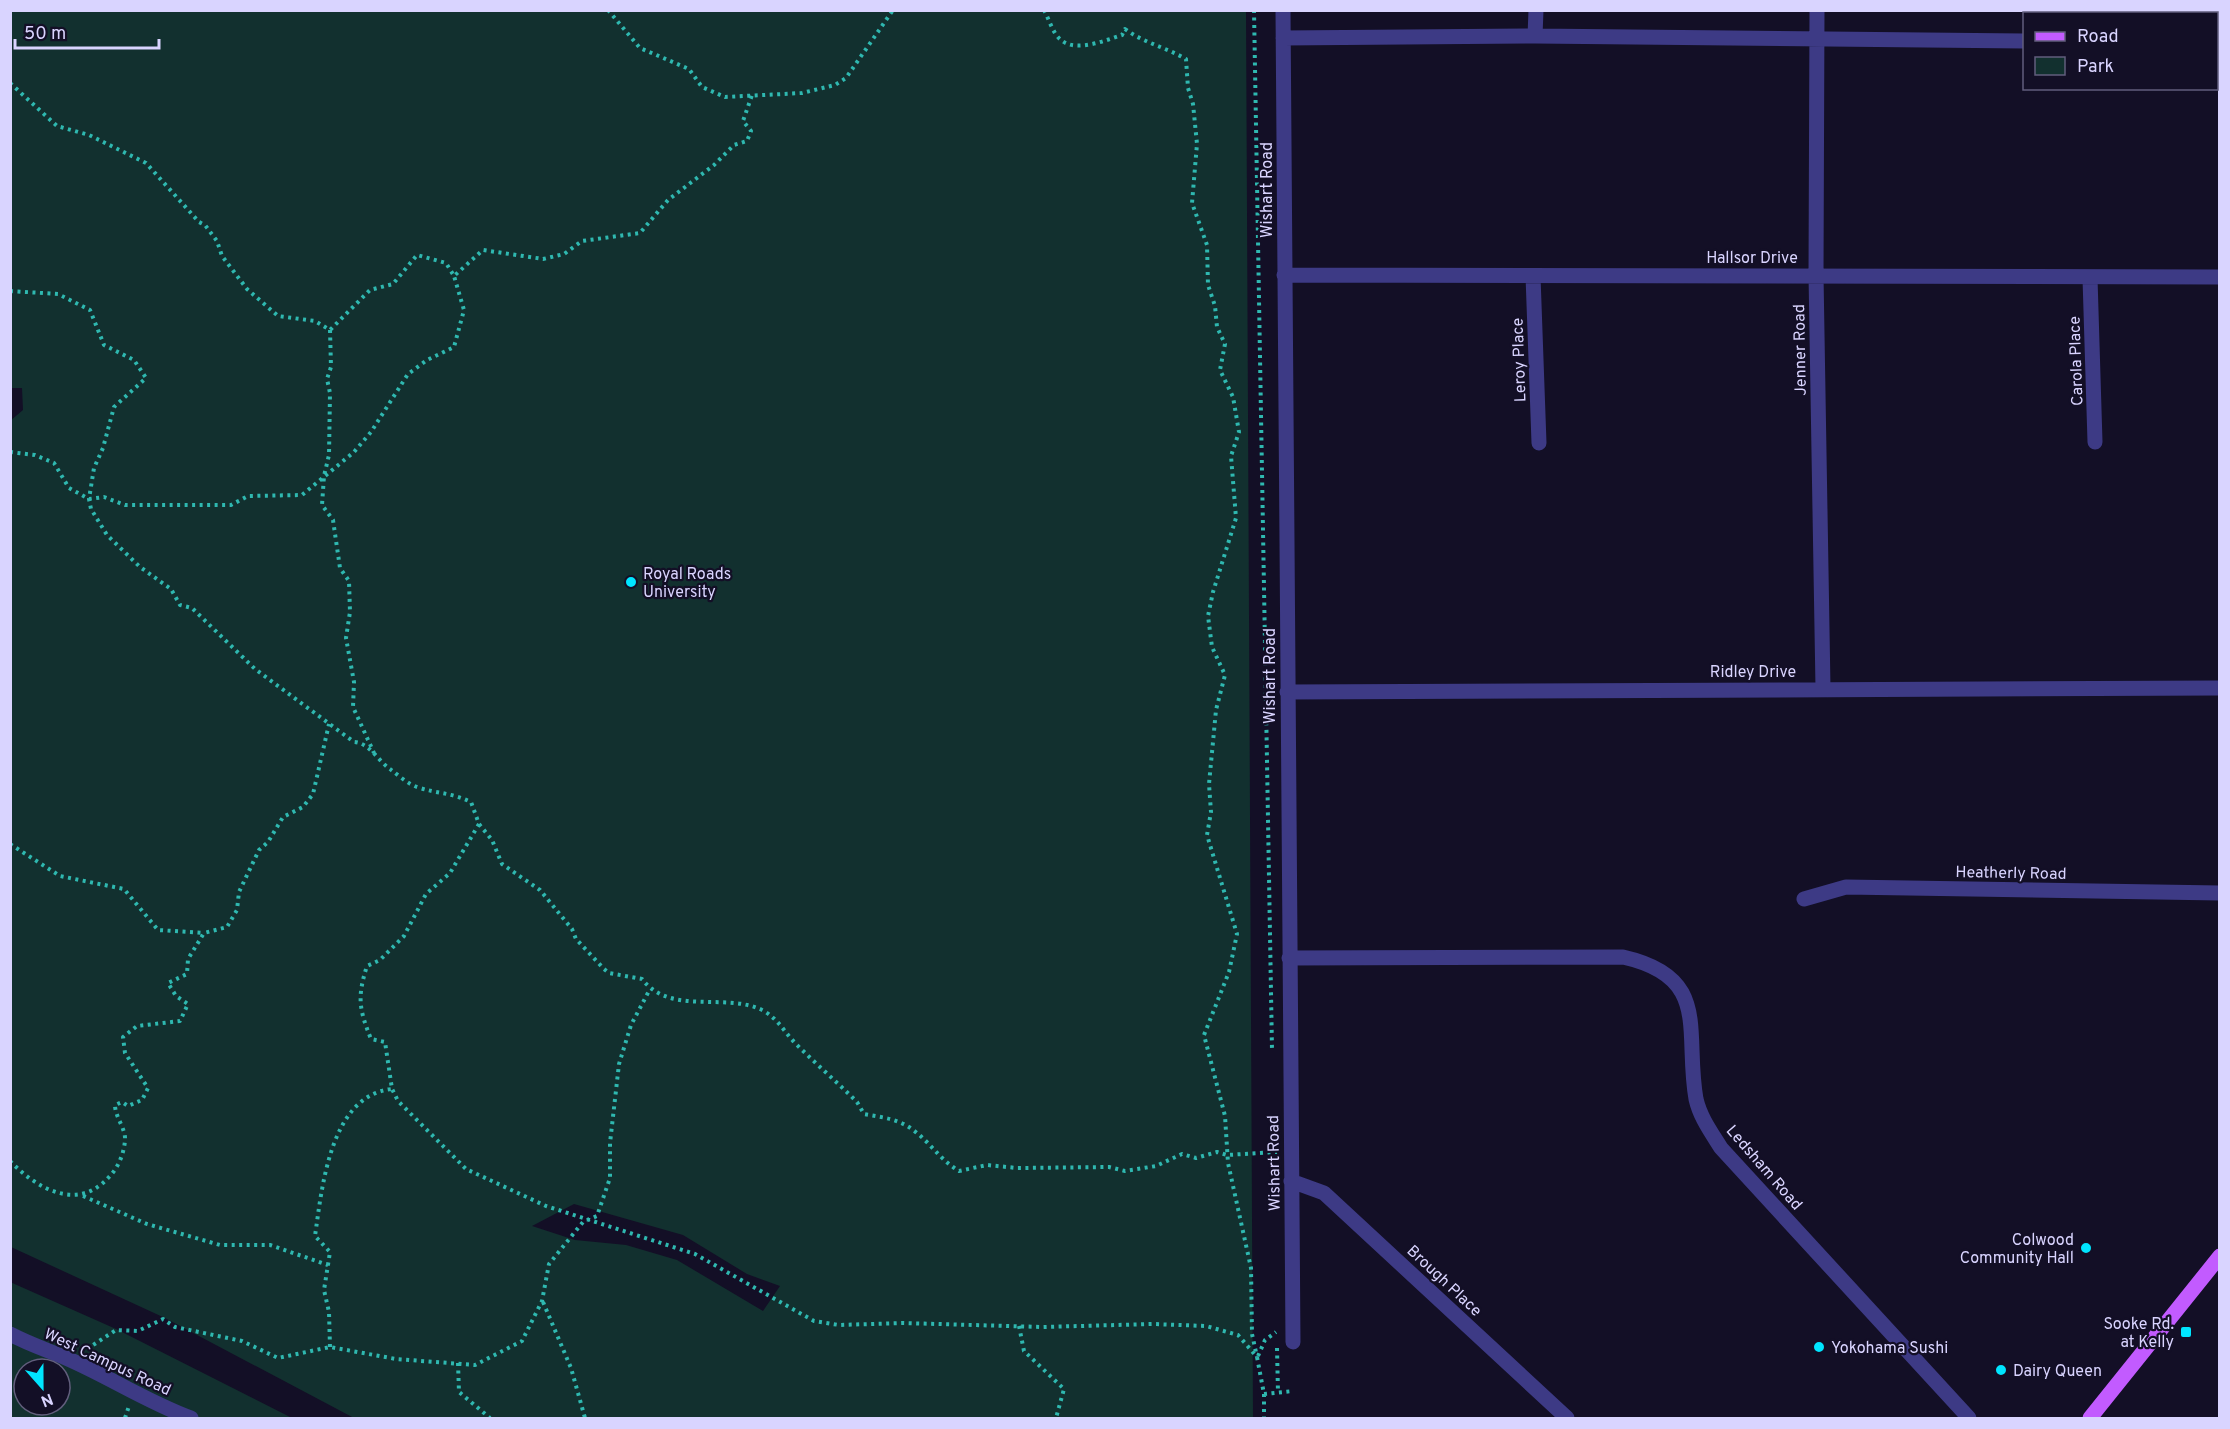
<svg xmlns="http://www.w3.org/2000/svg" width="2230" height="1429" viewBox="0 0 2230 1429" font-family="Overpass,sans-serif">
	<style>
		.green { fill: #12302f; fill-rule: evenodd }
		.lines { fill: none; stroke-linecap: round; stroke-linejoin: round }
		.path { stroke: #2fb8b0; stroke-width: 4; stroke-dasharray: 3 4.5; stroke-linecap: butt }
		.street { stroke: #3d3a85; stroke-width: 15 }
		.primary { stroke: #c25bff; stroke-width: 15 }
		.poi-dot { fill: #00e5ff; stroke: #130f26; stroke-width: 2 }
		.labels { text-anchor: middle; stroke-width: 4.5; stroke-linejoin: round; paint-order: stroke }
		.street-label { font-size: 16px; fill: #d9d4ff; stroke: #130f26 }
		.poi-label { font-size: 16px; fill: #d9d4ff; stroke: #130f26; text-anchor: start }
	</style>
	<rect width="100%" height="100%" fill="#130f26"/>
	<path class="green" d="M 11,10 L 1246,11 L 1253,1418 L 354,1418 L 165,1318 L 11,1247 L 10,421 L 23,410 L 22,388 L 10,388 ZM 574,1204 L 683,1235 L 747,1274 L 780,1286 L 763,1311 L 677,1260 L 626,1245 L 575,1240 L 532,1226 Z
		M 10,1282 L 116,1329 L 292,1418 L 11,1418 ZM 24,1369 L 60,1369 L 60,1405 L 24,1405 Z"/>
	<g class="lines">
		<path class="path" d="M 608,10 L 640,48 L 689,69 L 702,87 L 725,97 L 802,93 L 835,85 L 846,78 L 893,10
			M 1044,10 C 1049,19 1053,34 1061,40 C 1076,53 1106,40 1122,35 L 1125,29 C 1144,43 1165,47 1186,59 L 1188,88 L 1193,104 L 1197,144 L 1192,203 L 1207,245 L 1208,285 L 1215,306 L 1217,327 L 1225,344 L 1220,370 L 1233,397 L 1239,432 L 1231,456 L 1236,518 L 1213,592 L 1208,616 L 1212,647 L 1225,675 L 1216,710 L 1209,784 L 1211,812 L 1207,835 L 1237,934 L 1229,972 L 1204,1035 L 1225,1116 L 1228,1163 L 1251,1268 L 1252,1334 L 1257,1357
			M 1254,10 L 1272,1050
			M 10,83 L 57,126 L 89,135 L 146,163 L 199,222 L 205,225 L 217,241 L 222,256 L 247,289 L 278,316 L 315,321 L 330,330 L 370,290 L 393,284 L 417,255 L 446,263 L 454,276 L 483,250 L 543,259 L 564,254 L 582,241 L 640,233 L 668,200 L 714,165 L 734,145 L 747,141 L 751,131 L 743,121 L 752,95
			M 10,291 L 58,294 L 90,310 L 104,345 L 134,360 L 146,378 L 114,407 L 103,448 L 94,468 L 89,499 L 91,509 L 107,535 L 140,567 L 171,589 L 180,605 L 192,608 L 255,669 L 354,742 C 370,743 378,761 390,769 C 398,775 408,784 417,787 C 437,794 450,792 471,802 L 479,824 L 492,840 L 502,864 L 540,890 L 572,929 L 576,939 L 604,969 L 609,973 L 642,979 C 671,1017 727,991 764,1011 C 779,1020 785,1033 796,1044 C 816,1064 837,1082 857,1102 L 864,1114 C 881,1117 899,1119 913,1130 C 931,1143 939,1159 959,1171 L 987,1165 L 1017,1168 L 1109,1167 L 1125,1171 L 1156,1166 L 1182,1154 L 1196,1158 L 1217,1152 L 1227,1155 L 1277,1152
			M 330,330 L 331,367 L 327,379 L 330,393 L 329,455 L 324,476 L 322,505 L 333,520 L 340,568 L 349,581 L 350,612 L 346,638 L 354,682 L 353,707 L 374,753
			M 10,452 L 35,455 L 54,463 L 69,488 L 89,499 L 104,497 L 125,505 L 231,505 L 248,496 L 302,495 L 354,452 L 371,432 L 408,374 L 427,360 L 454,347 L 464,310 L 454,276
			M 479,824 L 450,873 L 426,894 L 404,936 L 380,960 L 367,966 C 357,997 359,1009 371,1039 L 385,1042 L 392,1089 L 398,1101 L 466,1169 L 546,1206 L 695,1254 L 814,1321 L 839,1325 L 903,1323 L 1043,1327 L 1153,1324 L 1206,1326 L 1238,1335 L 1257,1357 L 1264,1394 L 1264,1418
			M 10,844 L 60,876 L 124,889 L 158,930 L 204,933
			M 10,1161 C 37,1189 78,1212 109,1177 C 118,1168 124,1154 125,1140 C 126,1129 115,1117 115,1105 L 122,1102 L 128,1106 L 142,1100 L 148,1088 L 125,1053 L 123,1037 L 137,1026 L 180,1021 L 188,1004 L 176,996 L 168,983 L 187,974 L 188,959 L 204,933 L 227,927 L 237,910 L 239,892 L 259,850 L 268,842 L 283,817 L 303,807 L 313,794 L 329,724
			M 83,1196 L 147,1224 L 220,1245 L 270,1245 L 328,1265
			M 543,1302 L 571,1368 L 585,1418
			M 1019,1326 L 1024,1351 L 1064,1389 L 1056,1418
			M 330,1347 L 329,1312 L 324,1290 L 330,1252 L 315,1236 C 322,1188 330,1095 392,1089
			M 1277,1348 L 1278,1393
			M 87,1349 L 116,1330 L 138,1331 L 163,1319 L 175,1327 L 242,1341 L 278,1358 L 330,1347 L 396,1359 L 475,1365 L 522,1341 L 542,1301 L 549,1264 L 583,1222 L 597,1216 L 610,1178 L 610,1143 L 619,1064 L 631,1025 L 650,989
			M 1258,1356 L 1265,1340 L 1276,1332
			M 458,1363 L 459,1392 L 490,1418
			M 1264,1394 L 1293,1391
			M 125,1418 L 129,1406"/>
		<path class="street" d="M 1283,10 L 1293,1342
			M 1817,10 L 1816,275 L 1823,688
			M 2043,14 L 2043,10
			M 1535,36 L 1536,10
			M 1283,38 L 1535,36 L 2024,41
			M 2216,46 L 2220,46
			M 1284,275 L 2220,277
			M 1533,276 L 1539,443
			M 2090,278 L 2095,442
			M 1287,692 L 2220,688
			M 1804,899 L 1846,887 L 2220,893
			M 1289,958 L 1623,957 C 1712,977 1684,1031 1696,1099 C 1700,1117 1711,1132 1721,1148 L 1969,1418
			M 1291,1181 L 1324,1193 L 1567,1418
			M 10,1334 C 29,1344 47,1350 66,1358 C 108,1376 147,1402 191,1418"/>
		<path class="primary" d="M 2090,1418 L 2220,1256"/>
	</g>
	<g class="poi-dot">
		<circle cx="631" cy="582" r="6"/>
		<circle cx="2086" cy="1248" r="6"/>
		<rect x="2180" y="1326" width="12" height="12" rx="3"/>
		<circle cx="1819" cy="1347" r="6"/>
		<circle cx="2001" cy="1370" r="6"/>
	</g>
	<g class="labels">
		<g class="street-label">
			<text transform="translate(1266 190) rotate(-90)" y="6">Wishart Road</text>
			<text x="1752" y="263">Hallsor Drive</text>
			<text transform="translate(1799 350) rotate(-91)" y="6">Jenner Road</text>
			<text transform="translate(1518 360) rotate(-92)" y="6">Leroy Place</text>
			<text transform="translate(2075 361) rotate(-92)" y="6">Carola Place</text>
			<text x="1753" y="677">Ridley Drive</text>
			<text transform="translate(1269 676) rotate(-90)" y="6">Wishart Road</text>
			<text transform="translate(2011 872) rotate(1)" y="6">Heatherly Road</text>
			<text transform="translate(1273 1163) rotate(-91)" y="6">Wishart Road</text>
			<text transform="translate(1765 1167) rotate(49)" y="6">Ledsham Road</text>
			<text transform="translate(1445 1280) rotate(43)" y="6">Brough Place</text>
			<text transform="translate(108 1361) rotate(25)" y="6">West Campus Road</text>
		</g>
		<g class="poi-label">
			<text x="643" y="579">Royal Roads<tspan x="643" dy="18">University</tspan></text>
			<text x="2074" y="1245" text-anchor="end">Colwood<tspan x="2074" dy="18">Community Hall</tspan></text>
			<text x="2174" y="1329" text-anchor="end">Sooke Rd.<tspan x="2174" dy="18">at Kelly</tspan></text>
			<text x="1831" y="1353">Yokohama Sushi</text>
			<text x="2013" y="1376">Dairy Queen</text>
		</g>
	</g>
	<rect width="2230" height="1429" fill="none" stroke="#d9d4ff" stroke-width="24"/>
	<rect x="2023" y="12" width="195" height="78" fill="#130f26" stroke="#625e7d" stroke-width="1.5"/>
	<rect x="2035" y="32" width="30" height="9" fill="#c25bff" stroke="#625e7d" stroke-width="1.5"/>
	<text x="2077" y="42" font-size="18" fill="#d9d4ff">Road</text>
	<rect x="2035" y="57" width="30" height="18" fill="#12302f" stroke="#625e7d" stroke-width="1.5"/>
	<text x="2077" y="72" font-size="18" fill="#d9d4ff">Park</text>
	<g transform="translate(42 1387) rotate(159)"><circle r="28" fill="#130f26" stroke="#625e7d" stroke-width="1.5"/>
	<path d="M0-4.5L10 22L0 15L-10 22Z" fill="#00e5ff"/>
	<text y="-9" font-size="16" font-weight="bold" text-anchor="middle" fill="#d9d4ff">N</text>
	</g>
	<path d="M15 39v9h144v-9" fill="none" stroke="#d9d4ff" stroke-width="3"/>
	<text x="24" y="39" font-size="18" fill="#d9d4ff" stroke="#130f26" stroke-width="4.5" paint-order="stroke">50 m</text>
</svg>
